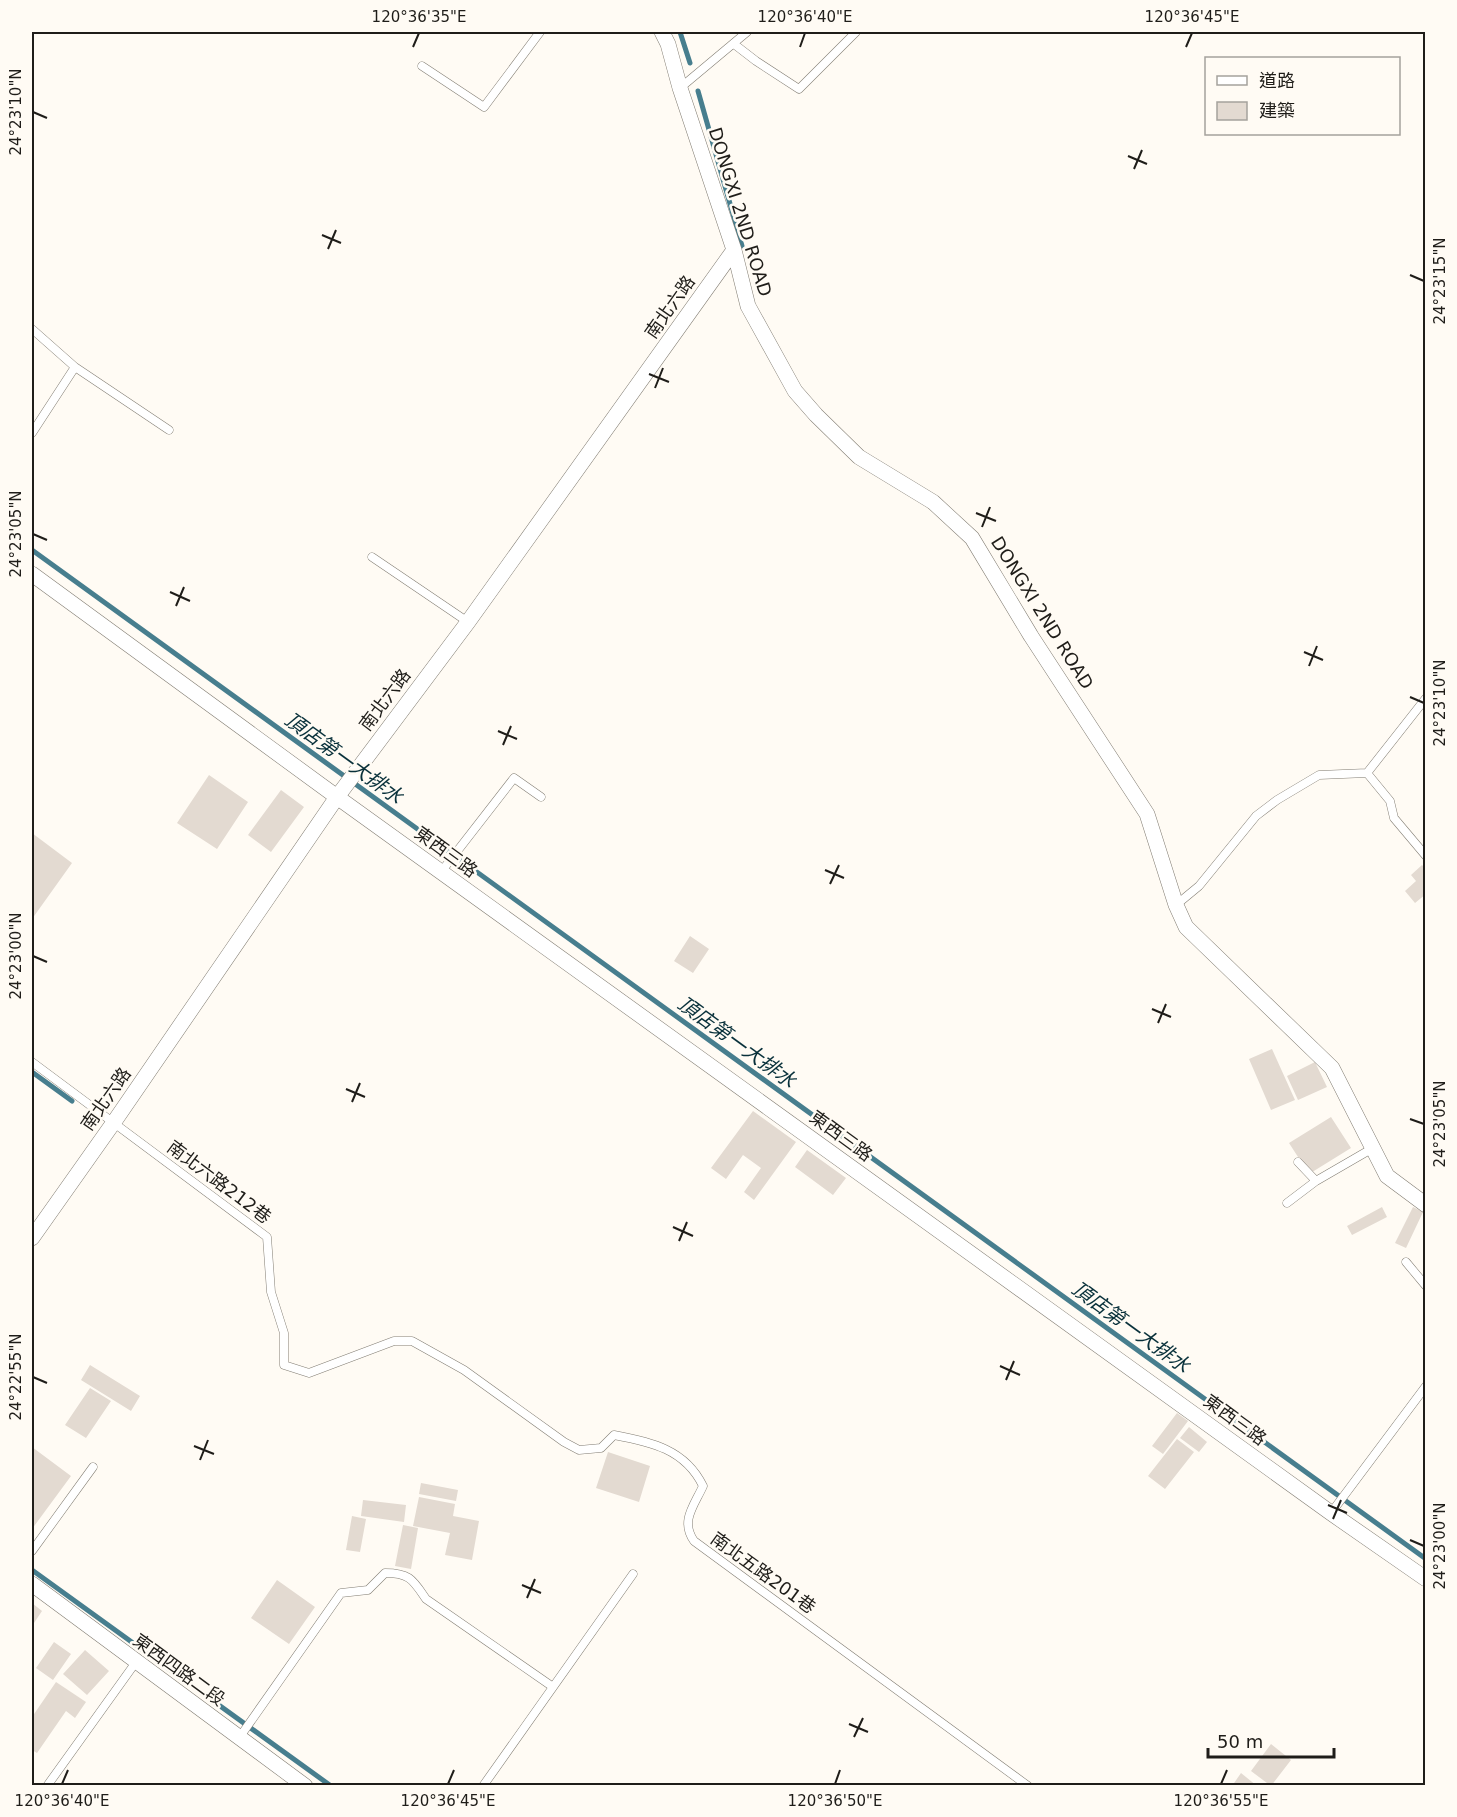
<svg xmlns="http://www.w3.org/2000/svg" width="1457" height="1817" viewBox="0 0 1457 1817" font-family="'DejaVu Sans','Noto Sans TC',sans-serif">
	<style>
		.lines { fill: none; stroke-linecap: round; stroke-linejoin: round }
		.stream { stroke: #477e8e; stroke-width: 5 }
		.building { fill: #e3dad1 }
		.lane-casing { stroke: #827d73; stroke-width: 9 }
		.street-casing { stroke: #827d73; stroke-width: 16 }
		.lane { stroke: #fff; stroke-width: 8 }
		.street { stroke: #fff; stroke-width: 15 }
		.ticks { fill: none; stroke: #1f1d19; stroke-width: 2 }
		.labels { text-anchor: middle; stroke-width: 5; stroke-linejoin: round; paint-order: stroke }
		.street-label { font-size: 18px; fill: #1f1d19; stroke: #fffbf4 }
		.water-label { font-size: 20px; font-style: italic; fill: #08303a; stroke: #fffbf4 }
		.neatline { fill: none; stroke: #1f1d19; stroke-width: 2 }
		.ticks-label { font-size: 15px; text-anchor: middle; fill: #1f1d19 }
	</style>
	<rect width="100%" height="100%" fill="#fffbf4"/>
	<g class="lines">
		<path class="stream" d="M 680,32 L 690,63
			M 698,91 L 742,246
			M 32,550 L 1426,1559
			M 32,1072 L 72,1101
			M 32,1570 L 331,1786"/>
	</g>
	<path class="building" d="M 209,775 L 248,802 L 217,849 L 177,823 Z
		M 281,790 L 304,807 L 271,852 L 248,835 Z
		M 32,833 L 72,863 L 32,919 Z
		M 1422,865 L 1426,869 L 1426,894 L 1415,903 L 1405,891 L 1416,881 L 1411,875 Z
		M 690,936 L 709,949 L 693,973 L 674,961 Z
		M 1272,1049 L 1295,1100 L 1271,1110 L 1249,1059 Z
		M 1315,1062 L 1327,1087 L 1298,1100 L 1287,1076 Z
		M 753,1111 L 796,1142 L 754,1200 L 744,1192 L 761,1168 L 743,1155 L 726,1179 L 711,1168 Z
		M 1331,1117 L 1351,1148 L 1309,1174 L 1289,1143 Z
		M 807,1150 L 846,1178 L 833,1195 L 795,1167 Z
		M 1382,1207 L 1387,1217 L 1352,1235 L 1347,1226 Z
		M 1413,1207 L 1423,1212 L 1406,1248 L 1395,1243 Z
		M 90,1365 L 140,1396 L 131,1411 L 81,1380 Z
		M 90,1388 L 111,1401 L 86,1438 L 65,1425 Z
		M 1177,1413 L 1188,1421 L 1163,1454 L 1152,1446 Z
		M 1189,1427 L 1207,1442 L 1199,1452 L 1180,1438 Z
		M 1177,1439 L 1194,1452 L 1165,1489 L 1148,1476 Z
		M 32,1447 L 71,1476 L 32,1529 Z
		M 608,1452 L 650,1466 L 639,1502 L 596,1488 Z
		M 421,1483 L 458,1490 L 456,1501 L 419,1494 Z
		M 419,1497 L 455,1504 L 453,1516 L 479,1521 L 472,1560 L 445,1555 L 450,1533 L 413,1526 Z
		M 363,1500 L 406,1505 L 404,1522 L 361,1516 Z
		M 352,1516 L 366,1519 L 360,1552 L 346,1550 Z
		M 403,1525 L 418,1528 L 411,1569 L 395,1566 Z
		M 277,1580 L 315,1607 L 289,1644 L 251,1618 Z
		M 32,1603 L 42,1611 L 32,1626 Z
		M 54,1642 L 71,1654 L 53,1680 L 36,1668 Z
		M 85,1650 L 109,1671 L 87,1695 L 63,1674 Z
		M 56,1682 L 86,1702 L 75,1718 L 66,1711 L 37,1753 L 32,1750 L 32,1717 Z
		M 1271,1744 L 1291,1760 L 1271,1786 L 1251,1771 Z
		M 1241,1773 L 1257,1786 L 1232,1786 Z"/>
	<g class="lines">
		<defs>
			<path id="lane" d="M 734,44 L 756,61 L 799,89 L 856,32
				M 422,66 L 484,107 L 540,32
				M 680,88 L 747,32
				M 32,329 L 75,367
				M 32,433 L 75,367 L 169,430
				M 372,557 L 468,622
				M 1367,773 L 1390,801 L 1394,818 L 1426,856
				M 441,872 L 514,778 L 541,797
				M 1176,905 L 1199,886 L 1256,816 L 1277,800 L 1319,775 L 1367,773 L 1426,698
				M 32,1062 L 267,1237 L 271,1292 L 284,1333 L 284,1365 L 309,1373 L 394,1341 L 412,1341 L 464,1370 L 564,1442 L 579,1450 L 601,1448 L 614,1435 C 651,1442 685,1449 703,1486 C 694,1506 680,1521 694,1541 L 1028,1786
				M 1298,1162 L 1316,1181
				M 1287,1203 L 1316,1181 L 1373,1148
				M 1406,1262 L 1426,1286
				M 1331,1513 L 1426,1386
				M 32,1551 L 93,1467
				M 239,1738 L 341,1593 L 368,1590 L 385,1573 C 410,1573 413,1580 426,1599 L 553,1687
				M 47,1786 L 136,1662
				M 483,1786 L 633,1574"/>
			<path id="street" d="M 662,32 L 668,44 L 680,88 L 734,250 L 748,306 L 795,391 L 816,415 L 859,457 L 933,502 L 972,538 L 1031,636 L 1147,814 L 1176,905 L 1186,927 L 1332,1068 L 1387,1176 L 1426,1205
				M 32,574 L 337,797 L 1331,1513 L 1426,1579
				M 32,1238 L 114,1122 L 337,797 L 468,622 L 734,250
				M 32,1584 L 305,1786"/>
		</defs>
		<use href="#lane" class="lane-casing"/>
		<use href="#street" class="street-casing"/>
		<use href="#lane" class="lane"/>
		<use href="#street" class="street"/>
	</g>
	<path class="ticks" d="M 413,47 L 419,33M 800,47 L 805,33M 1186,47 L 1192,33M 33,112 L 47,118M 1128,156 L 1147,164M 1134,169 L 1142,150M 322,235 L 341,243M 328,249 L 336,230M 1410,275 L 1424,281M 649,374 L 669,382M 655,388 L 663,368M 976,513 L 996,521M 982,527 L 990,507M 33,534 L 47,540M 170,592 L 190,601M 176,606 L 184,587M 1304,652 L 1323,660M 1309,666 L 1317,646M 1410,697 L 1424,703M 498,731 L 517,739M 503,745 L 511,726M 825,870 L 844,878M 830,884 L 839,865M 33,956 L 47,962M 1152,1009 L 1171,1017M 1158,1023 L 1166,1004M 346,1089 L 365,1097M 352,1102 L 360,1083M 1410,1119 L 1424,1124M 673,1227 L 693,1236M 679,1241 L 687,1222M 1000,1366 L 1020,1375M 33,1377 L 47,1383M 1006,1380 L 1014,1361M 194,1446 L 214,1454M 200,1460 L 208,1440M 1328,1505 L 1347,1513M 1333,1519 L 1341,1500M 1410,1540 L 1424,1546M 522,1585 L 541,1593M 527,1598 L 535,1579M 849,1724 L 868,1732M 854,1737 L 863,1718M 62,1784 L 68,1770M 448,1784 L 454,1770M 835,1784 L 840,1770M 1221,1784 L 1227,1770"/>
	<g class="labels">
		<g class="street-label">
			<text transform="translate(740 212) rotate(73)" y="6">DONGXI 2ND ROAD</text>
			<text transform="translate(670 307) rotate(-55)" y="6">南北六路</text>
			<text transform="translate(1042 613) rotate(58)" y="6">DONGXI 2ND ROAD</text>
			<text transform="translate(385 700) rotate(-53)" y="6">南北六路</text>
			<text transform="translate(446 852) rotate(36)" y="6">東西三路</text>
			<text transform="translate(106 1099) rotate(-55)" y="6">南北六路</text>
			<text transform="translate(841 1136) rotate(36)" y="6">東西三路</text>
			<text transform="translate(219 1182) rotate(37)" y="6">南北六路212巷</text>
			<text transform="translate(1235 1420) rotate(36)" y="6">東西三路</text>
			<text transform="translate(763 1573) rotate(36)" y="6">南北五路201巷</text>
			<text transform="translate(179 1670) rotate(36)" y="6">東西四路二段</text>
		</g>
		<g class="water-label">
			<text transform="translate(344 758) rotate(36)" y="7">頂店第一大排水</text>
			<text transform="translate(737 1042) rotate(36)" y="7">頂店第一大排水</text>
			<text transform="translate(1131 1327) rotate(36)" y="7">頂店第一大排水</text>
		</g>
	</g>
	<rect width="1457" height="1817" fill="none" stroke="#fffbf4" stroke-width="66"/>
	<rect x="1205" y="57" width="195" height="78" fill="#fffbf4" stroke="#a5a29c" stroke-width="1.5"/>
	<rect x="1217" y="76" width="30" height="9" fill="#ffffff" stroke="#a5a29c" stroke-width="1.5"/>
	<text x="1259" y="87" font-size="18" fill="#1f1d19">道路</text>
	<rect x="1217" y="102" width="30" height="18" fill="#e3dad1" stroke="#a5a29c" stroke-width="1.5"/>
	<text x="1259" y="117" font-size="18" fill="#1f1d19">建築</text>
	<path d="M1208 1748v9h126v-9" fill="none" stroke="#1f1d19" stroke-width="3"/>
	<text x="1217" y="1748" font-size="18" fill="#1f1d19" stroke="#fffbf4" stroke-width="4.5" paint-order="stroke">50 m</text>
	<rect x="33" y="33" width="1391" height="1751" class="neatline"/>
	<g class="ticks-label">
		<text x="419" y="22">120°36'35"E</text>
		<text x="805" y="22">120°36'40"E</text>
		<text x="1192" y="22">120°36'45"E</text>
		<text transform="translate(16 112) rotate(-90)" y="5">24°23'10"N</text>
		<text transform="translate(1440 281) rotate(-90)" y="5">24°23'15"N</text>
		<text transform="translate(16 534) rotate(-90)" y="5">24°23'05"N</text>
		<text transform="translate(1440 703) rotate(-90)" y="5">24°23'10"N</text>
		<text transform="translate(16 956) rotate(-90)" y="5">24°23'00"N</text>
		<text transform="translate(1440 1124) rotate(-90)" y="5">24°23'05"N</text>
		<text transform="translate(16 1377) rotate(-90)" y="5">24°22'55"N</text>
		<text transform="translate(1440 1546) rotate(-90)" y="5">24°23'00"N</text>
		<text x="62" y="1806">120°36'40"E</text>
		<text x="448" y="1806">120°36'45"E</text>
		<text x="835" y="1806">120°36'50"E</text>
		<text x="1221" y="1806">120°36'55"E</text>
	</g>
</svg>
